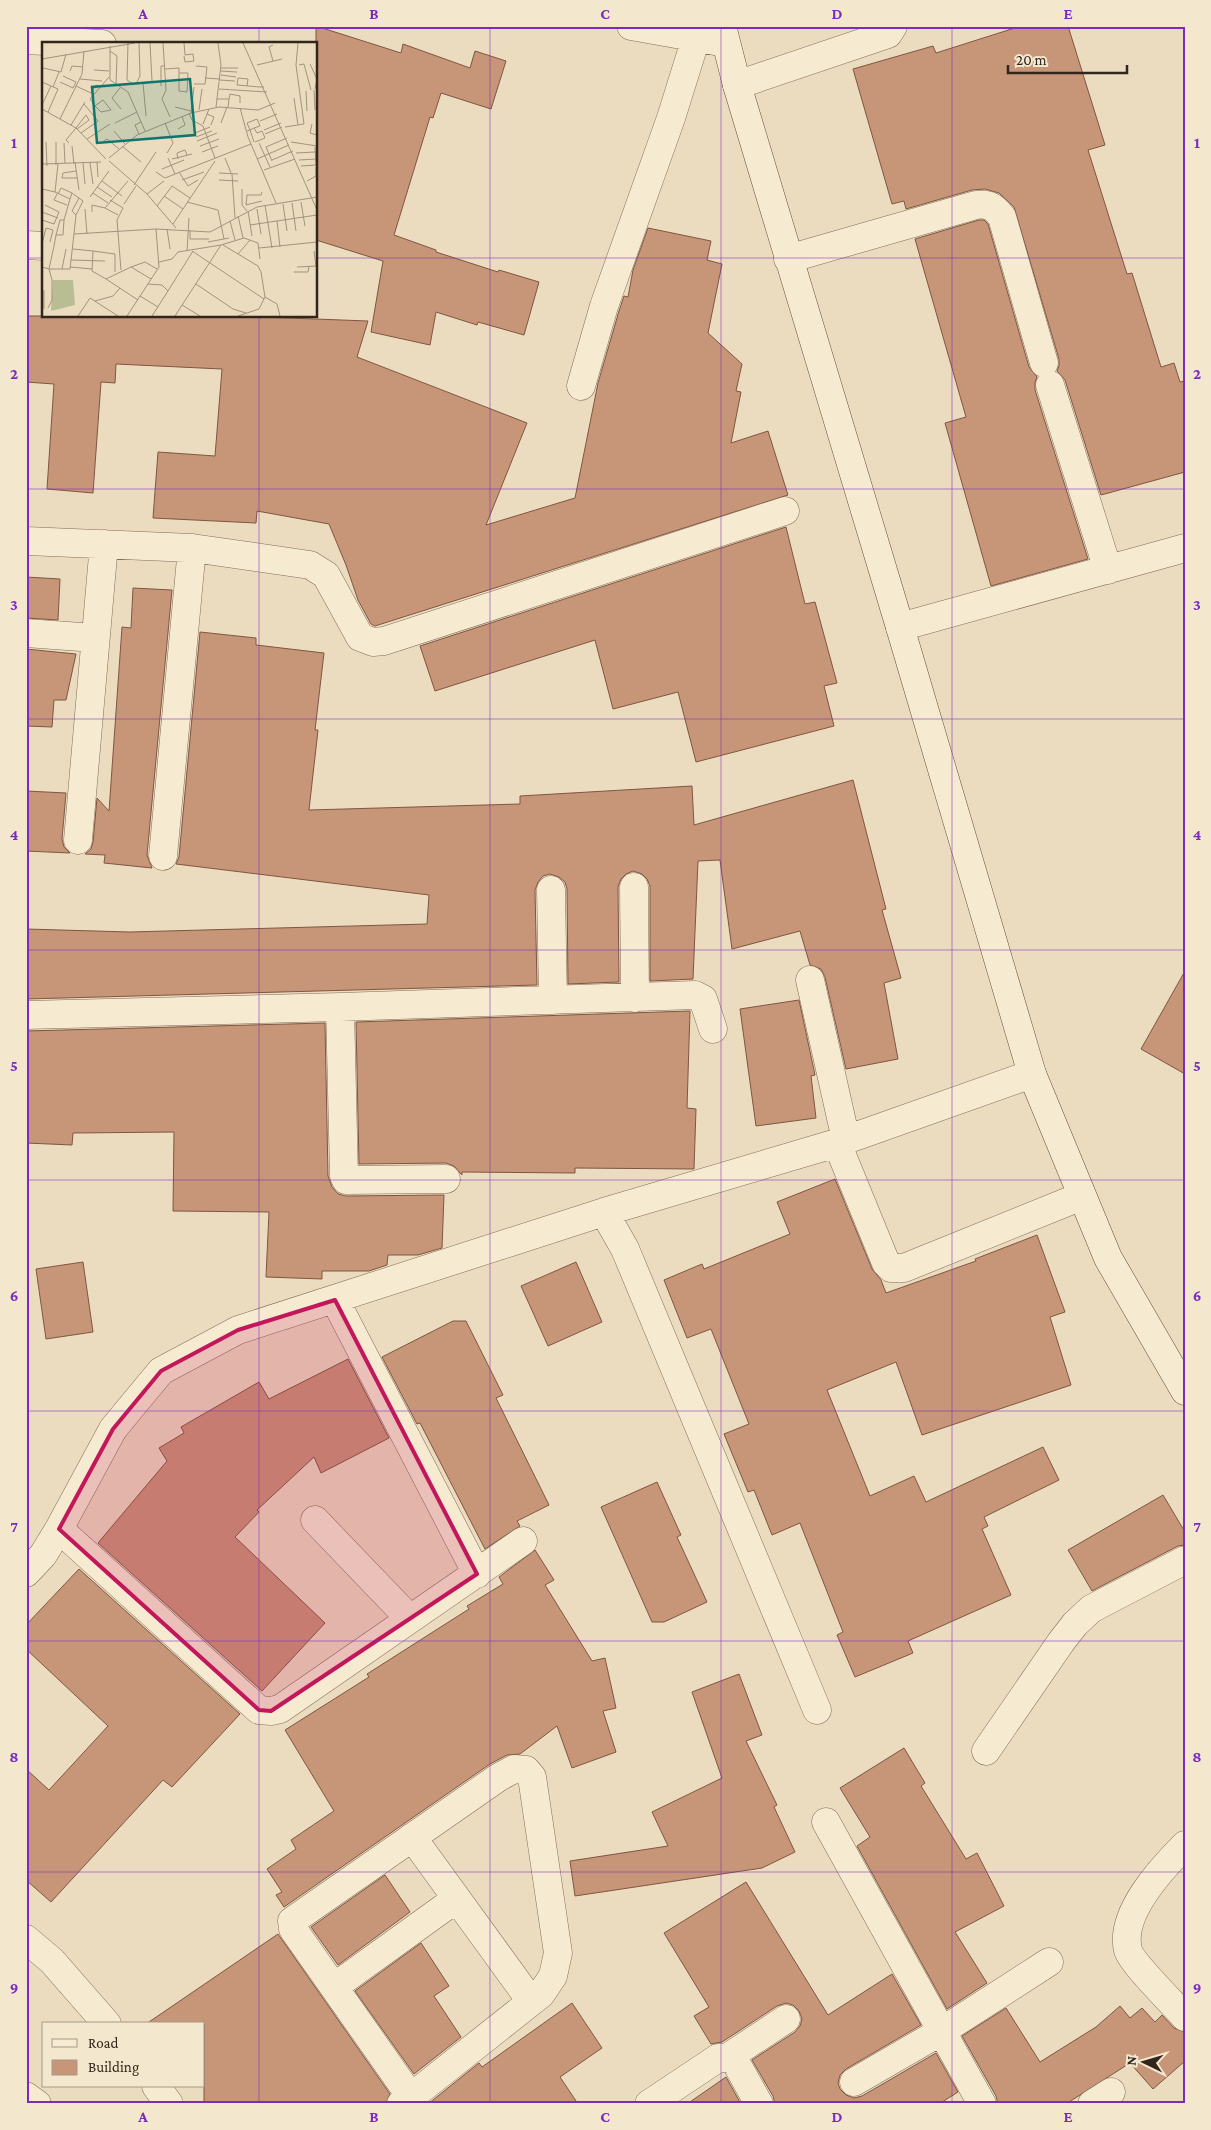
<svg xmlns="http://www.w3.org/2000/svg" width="1211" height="2130" viewBox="0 0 1211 2130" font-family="'Crimson Pro',serif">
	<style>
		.building { fill: #c79577; stroke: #805640 }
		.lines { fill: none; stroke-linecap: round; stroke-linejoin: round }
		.street-casing { stroke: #826d59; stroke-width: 29 }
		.secondary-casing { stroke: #644e3c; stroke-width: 29 }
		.street { stroke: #f6ead1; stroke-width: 28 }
		.secondary { stroke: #f6ead1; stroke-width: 28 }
		.marked { fill: #c2185b; fill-opacity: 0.2; stroke: #c2185b; stroke-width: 4; stroke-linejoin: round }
		.grid { fill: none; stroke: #7b2cbf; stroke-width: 1; stroke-opacity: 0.55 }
		.inset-road { fill: none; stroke: #a1937e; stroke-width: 1 }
		.view { fill: #0f766e; fill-opacity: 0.15; stroke: #0f766e; stroke-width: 2.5 }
		.inset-edge { fill: none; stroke: #32261c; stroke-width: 2.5 }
		.neatline { fill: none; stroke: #7b2cbf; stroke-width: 2 }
		.grid-label { font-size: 16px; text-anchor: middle; font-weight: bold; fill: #7b2cbf }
	</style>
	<rect width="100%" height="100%" fill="#ebdcbf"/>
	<path class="building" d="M 316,26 L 401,53 L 403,44 L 470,68 L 475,51 L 506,61 L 491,109 L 441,93 L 433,118 L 430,117 L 394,235 L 436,250 L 436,252 L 498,272 L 499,270 L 539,282 L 524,335 L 478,322 L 477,325 L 436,312 L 430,345 L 371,332 L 383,261 L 316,240 Z
		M 1021,26 L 1068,26 L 1105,145 L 1088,150 L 1127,274 L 1132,273 L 1161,367 L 1174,363 L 1180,382 L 1185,381 L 1185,472 L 1101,495 L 1065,380 L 1057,371 L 1059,366 L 1059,359 L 1014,207 L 999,193 L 985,189 L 972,190 L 906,209 L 904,201 L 892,204 L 853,69 L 933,46 L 936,53 Z
		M 979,220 L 984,220 L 988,224 L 1029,367 L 1037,377 L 1035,382 L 1035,390 L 1088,559 L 991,586 L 945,423 L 966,417 L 915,239 Z
		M 648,228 L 711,241 L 707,260 L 722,264 L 708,333 L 742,364 L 736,391 L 741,392 L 731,443 L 768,431 L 788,495 L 375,626 L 371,624 L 358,600 L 346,565 L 329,524 L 257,511 L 256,523 L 153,518 L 158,452 L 215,456 L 222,369 L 116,364 L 115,383 L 101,382 L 93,493 L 47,489 L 54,384 L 26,382 L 26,316 L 236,316 L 368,321 L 357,357 L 527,423 L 486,525 L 575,498 L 598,383 L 619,311 L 624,296 L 628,297 L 633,270 Z
		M 786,527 L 805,604 L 815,602 L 837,683 L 824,686 L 834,726 L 696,762 L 678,692 L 613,709 L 595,640 L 435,691 L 420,646 Z
		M 26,577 L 60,579 L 58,620 L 26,618 Z
		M 133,588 L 172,590 L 147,855 L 152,868 L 104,863 L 105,855 L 85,854 L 91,849 L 93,842 L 97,798 L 109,811 L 122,627 L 131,628 Z
		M 200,632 L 256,638 L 256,645 L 324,653 L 315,730 L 318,730 L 309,810 L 520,804 L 520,796 L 692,786 L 694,825 L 853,780 L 886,909 L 882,910 L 901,978 L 884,983 L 898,1059 L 846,1069 L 825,977 L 821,969 L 810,965 L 800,931 L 732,949 L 720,860 L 698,861 L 693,979 L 650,981 L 650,886 L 647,879 L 642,874 L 633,871 L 626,874 L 621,879 L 618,887 L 619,982 L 568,984 L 567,889 L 565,882 L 559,877 L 550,874 L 543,876 L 538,882 L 535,890 L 537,985 L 26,999 L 26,929 L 129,932 L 427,924 L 429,895 L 176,864 L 179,857 Z
		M 26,649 L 76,654 L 66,700 L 54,700 L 52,727 L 26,726 Z
		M 26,791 L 66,793 L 62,839 L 64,847 L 70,853 L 26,851 Z
		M 1185,971 L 1185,1074 L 1141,1049 Z
		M 799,1000 L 815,1075 L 811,1076 L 816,1118 L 756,1126 L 740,1009 Z
		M 690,1011 L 687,1108 L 696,1109 L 694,1169 L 575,1168 L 575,1173 L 462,1172 L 462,1175 L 454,1166 L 446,1163 L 359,1164 L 356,1022 Z
		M 325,1023 L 328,1176 L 332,1187 L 338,1194 L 346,1196 L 444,1195 L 442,1248 L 418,1255 L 388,1255 L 387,1265 L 369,1271 L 322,1271 L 322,1279 L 266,1277 L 269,1212 L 173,1211 L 174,1132 L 73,1133 L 72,1145 L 26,1143 L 26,1031 Z
		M 835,1179 L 872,1269 L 881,1280 L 886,1293 L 976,1261 L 975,1259 L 1037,1235 L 1065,1312 L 1050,1317 L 1071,1385 L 922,1435 L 896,1362 L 827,1390 L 870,1496 L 914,1476 L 926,1502 L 1043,1447 L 1059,1480 L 984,1517 L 988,1526 L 982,1529 L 1011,1595 L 908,1641 L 913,1653 L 855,1677 L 837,1635 L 843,1632 L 800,1523 L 772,1535 L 754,1490 L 748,1492 L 724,1434 L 749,1424 L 711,1329 L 687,1338 L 664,1280 L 702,1264 L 704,1269 L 790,1234 L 777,1202 Z
		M 83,1262 L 93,1332 L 46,1339 L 36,1269 Z
		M 576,1262 L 602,1322 L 548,1346 L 521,1286 Z
		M 453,1321 L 466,1321 L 503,1395 L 496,1398 L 549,1505 L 517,1521 L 520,1526 L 485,1549 L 420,1423 L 417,1424 L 382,1357 Z
		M 348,1359 L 389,1438 L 321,1473 L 314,1457 L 257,1510 L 259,1512 L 235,1537 L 325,1623 L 262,1691 L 98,1543 L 167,1461 L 159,1448 L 184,1433 L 181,1427 L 259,1382 L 269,1399 Z
		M 657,1482 L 681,1535 L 677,1537 L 707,1602 L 664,1622 L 652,1622 L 601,1507 Z
		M 1163,1495 L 1185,1532 L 1185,1545 L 1178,1546 L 1092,1591 L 1068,1550 Z
		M 535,1550 L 554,1580 L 545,1585 L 592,1661 L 605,1658 L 616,1708 L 603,1711 L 616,1752 L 572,1768 L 557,1726 L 520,1754 L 507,1755 L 490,1764 L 284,1907 L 276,1895 L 282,1892 L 267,1869 L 296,1849 L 291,1840 L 334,1811 L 285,1730 L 369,1677 L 367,1674 L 469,1609 L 467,1606 L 503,1584 L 499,1577 Z
		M 79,1569 L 240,1714 L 172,1787 L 163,1780 L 51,1902 L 26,1880 L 26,1769 L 49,1790 L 108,1726 L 26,1649 L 26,1625 Z
		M 739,1674 L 762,1735 L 746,1741 L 777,1805 L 774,1807 L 795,1852 L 762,1868 L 575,1896 L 570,1861 L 668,1846 L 652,1812 L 722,1778 L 692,1692 Z
		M 904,1748 L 925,1783 L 921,1786 L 966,1859 L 977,1853 L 1004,1906 L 955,1932 L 987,1983 L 947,2009 L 857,1846 L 870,1837 L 840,1788 Z
		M 385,1875 L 410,1912 L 338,1965 L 311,1927 Z
		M 746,1882 L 828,2015 L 892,1974 L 921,2025 L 846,2069 L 840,2075 L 838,2083 L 840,2089 L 846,2095 L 854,2098 L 862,2096 L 936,2053 L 958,2092 L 939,2104 L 775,2104 L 773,2096 L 752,2060 L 795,2032 L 800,2026 L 802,2019 L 799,2011 L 793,2005 L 786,2003 L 777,2006 L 722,2042 L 711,2044 L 694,2016 L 709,2007 L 664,1933 Z
		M 278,1934 L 390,2094 L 386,2104 L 204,2104 L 204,2024 L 146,2024 Z
		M 421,1943 L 449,1986 L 434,1996 L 461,2037 L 414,2074 L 355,1991 Z
		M 572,2003 L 602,2048 L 560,2077 L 578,2104 L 428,2104 L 479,2063 L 482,2067 Z
		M 1120,2006 L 1130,2018 L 1142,2008 L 1155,2022 L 1162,2015 L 1174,2028 L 1185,2032 L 1185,2061 L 1153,2089 L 1130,2063 L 1066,2104 L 998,2104 L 996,2096 L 962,2036 L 1006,2008 L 1040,2062 L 1096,2027 Z
		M 726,2077 L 741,2104 L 687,2104 Z"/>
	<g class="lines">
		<defs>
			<path id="street" d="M 631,26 L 715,41
				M 26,40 L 102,44
				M 737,85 L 888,34 L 893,26
				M 26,245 L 44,246
				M 788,259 L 976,205 C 989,203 994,207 1002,217 L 1044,363
				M 1050,385 L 1108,570
				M 581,386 L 604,306 L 671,118 L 696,38
				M 26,541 L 192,548 L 310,565 L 326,575 L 360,637 L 373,642 L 384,641 L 785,511
				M 900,627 L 1185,548
				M 26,633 L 95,638
				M 78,840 L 104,544
				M 163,856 L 192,548
				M 634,887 L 635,998
				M 551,890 L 553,1000
				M 810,980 L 846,1140
				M 340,1007 L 344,1176 L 346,1180 L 446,1179
				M 26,1015 L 340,1007 L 695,995 L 703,999 L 713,1029
				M 837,1143 L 886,1263 L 891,1268 L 904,1268 L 1082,1196
				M 604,1212 L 625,1249 L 817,1710
				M 335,1300 L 477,1574
				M 315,1520 L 410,1619
				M 59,1529 L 259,1710 L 271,1711 L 280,1709 L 523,1541
				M 26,1573 L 43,1555 L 59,1529 L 113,1429 L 161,1371 L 238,1330 L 604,1212 L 837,1143 L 1032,1074
				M 986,1751 L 1061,1642 L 1075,1624 L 1091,1609 L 1185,1560
				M 826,1822 L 982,2104
				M 412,1837 L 531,2001
				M 1185,1845 C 1162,1868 1119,1914 1128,1950 C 1131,1962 1174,2005 1185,2017
				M 26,1939 L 52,1961 L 107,2024
				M 334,1987 L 456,1899
				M 727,2058 L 786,2019
				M 854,2082 L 942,2031 L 1049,1962
				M 156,2086 L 169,2104
				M 26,2096 L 37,2104
				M 401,2104 L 411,2097 L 541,1994 L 553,1976 L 558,1953 L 532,1777 L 526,1770 L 514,1769 L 499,1777 L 292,1921 L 293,1929 L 411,2097
				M 649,2104 L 718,2058 L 727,2058 L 735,2061 L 759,2104
				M 1092,2104 L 1111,2092"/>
			<path id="secondary" d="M 722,26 L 737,85 L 900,627 L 1032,1074 L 1108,1258 L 1185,1391"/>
		</defs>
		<use href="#street" class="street-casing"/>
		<use href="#secondary" class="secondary-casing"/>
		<use href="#street" class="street"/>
		<use href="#secondary" class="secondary"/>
	</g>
	<path class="marked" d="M 335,1300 L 477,1574 L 271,1711 L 259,1710 L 59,1529 L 113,1429 L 161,1371 L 238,1330 Z"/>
	<path class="grid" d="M 259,26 L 259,44M 490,26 L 490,2104M 721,26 L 721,2104M 952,26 L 952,2104M 26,258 L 44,258M 316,258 L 1185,258M 259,316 L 259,2104M 26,489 L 1185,489M 26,719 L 1185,719M 26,950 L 1185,950M 26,1180 L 1185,1180M 26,1411 L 1185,1411M 26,1641 L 1185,1641M 26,1872 L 1185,1872"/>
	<g transform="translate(42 42)">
		<rect width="275" height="275" fill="#ebdcbf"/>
		<path d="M 11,238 L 31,238 L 33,263 L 9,269 Z" fill="#b9bd93"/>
		<path class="inset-road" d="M 86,1 L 85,38 L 91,42 L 101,41 L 104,74M 108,1 L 110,39M 121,1 L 124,48 L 120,57 L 128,75M 142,1 L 143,13 L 151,12 L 152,19 L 143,20 L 142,14M 201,1 L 275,168M 231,3 L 227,5 L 231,19M 68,4 L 68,38 L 86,50 L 103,89M 68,9 L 75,14 L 74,43M 0,17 L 93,1M 268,22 L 275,37 L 273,47M 215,23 L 240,17M 257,23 L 262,22 L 269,48M 1,26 L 19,30 L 24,12M 179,26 L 196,26M 123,27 L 137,26 L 137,49 L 145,50 L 146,31 L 137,31M 52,28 L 67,29M 28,29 L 30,24 L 41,25M 179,29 L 195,30M 179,33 L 194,35M 163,36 L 178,37M 38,37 L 60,39M 178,38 L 193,39M 0,40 L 16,47 L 6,70M 18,40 L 31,46 L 34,40 L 21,34M 95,40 L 98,34 L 97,1M 152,42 L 163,42 L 165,25 L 154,24M 34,44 L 49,51 L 54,43 L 57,44M 119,44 L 119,24 L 123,24M 205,44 L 206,37 L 196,36 L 195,43 L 218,45 L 222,45M 11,45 L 17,30M 78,46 L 70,56 L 79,67M 177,47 L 225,50M 272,48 L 273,68M 264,49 L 265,69M 252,56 L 256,83M 175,57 L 187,57 L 186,65M 187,57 L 188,52 L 198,54 L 198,61M 0,63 L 9,44M 53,64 L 61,58 L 69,68 L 59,70 L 53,64 L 48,57 L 67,35M 133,65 L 149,69M 174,65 L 179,23 L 176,1M 198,66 L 206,95 L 234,161M 0,67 L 34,86 L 64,117M 157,68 L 160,47M 147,71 L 150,78 L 161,84 L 173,116M 149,71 L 152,45M 165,72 L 172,75 L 169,83M 18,77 L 40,32 L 42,9M 218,79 L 235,72M 73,81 L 95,70M 123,81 L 131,101 L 125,111M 179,81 L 185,65M 161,82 L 167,67M 270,82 L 268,91 L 275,93M 29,83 L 43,60M 243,85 L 262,82 L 254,23 L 256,1M 34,86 L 44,73 L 47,78 L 35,87M 212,86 L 215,91 L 220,89 L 223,96 L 213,100M 136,87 L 143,83 L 140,74M 222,88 L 239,81M 72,89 L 83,102M 205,89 L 208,88 L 212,86 L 218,84 L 215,77 L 205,81 L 208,88 L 212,100M 39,91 L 56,79 L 42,62M 153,91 L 168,85M 97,92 L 93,83 L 99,80M 223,92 L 240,85M 154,95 L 170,89M 45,97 L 68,82M 155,99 L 175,91M 4,100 L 5,124M 14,100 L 14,123M 249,100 L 275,104M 22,101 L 23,121M 27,101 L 24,98 L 34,86M 59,101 L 65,97 L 77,107M 217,101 L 228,125M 30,104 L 32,122M 80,104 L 99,120M 158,104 L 177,97M 160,110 L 176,104M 254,111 L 273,110M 67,116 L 95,93 L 149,71 L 177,65 L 216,68 L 233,61M 126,116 L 133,132M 183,116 L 189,131M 130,117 L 150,112M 136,117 L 135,111 L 143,108 L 145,113M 215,117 L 247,103M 230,118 L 251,109M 257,118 L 274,117M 67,119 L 105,152 L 134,186M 230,119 L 224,105 L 245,96M 33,120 L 37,148M 55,120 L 56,135M 41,121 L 43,142M 48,121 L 51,142M 0,122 L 59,120M 259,124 L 274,123 L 273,105M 120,127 L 142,118M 222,128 L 253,117M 34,129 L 21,131 L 20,136 L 35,136M 114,130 L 123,136 L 209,102M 137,130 L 146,144 L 156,138M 177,131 L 196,132M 190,132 L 193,176M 140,138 L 162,130M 177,138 L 196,139M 60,139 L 80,154M 265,139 L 274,134 L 274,125M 92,143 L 114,110M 55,145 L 70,155M 0,147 L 13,150 L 16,122M 200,147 L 200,163 L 205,169M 13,150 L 28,157 L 22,178M 220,150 L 219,153 L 205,153 L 204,163 L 220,159M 30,151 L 41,159 L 34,173 L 32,192M 51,151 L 66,161M 15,152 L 12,158 L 25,163M 16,152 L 19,146 L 30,151 L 28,157M 105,152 L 122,139M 122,154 L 141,167M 48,155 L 67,129M 68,158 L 81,166 L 75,178 L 79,228M 145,160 L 176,168 L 182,197M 259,160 L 263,184M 250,161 L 254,189M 82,162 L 94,144M 241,162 L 245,189M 223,163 L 230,206M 115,164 L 130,144 L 148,156M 43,167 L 45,192M 215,167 L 219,192M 206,169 L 210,194M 0,170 L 16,176M 50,170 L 50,163 L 63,166M 34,173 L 30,169 L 37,156M 76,173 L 63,166 L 86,139M 196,174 L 201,196M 0,178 L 12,182 L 17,170 L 3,163M 188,179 L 193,198M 235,179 L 238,205M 131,182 L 173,119M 208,183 L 275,173M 125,187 L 128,207M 148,188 L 148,197 L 167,197M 14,193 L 21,193 L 22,178 L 18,178 L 14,193 L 12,204 L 7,227 L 28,227 L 32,192 L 114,187M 166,200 L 187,196M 0,202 L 4,186 L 11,188 L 8,200M 181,203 L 216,224 L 219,230 L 223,255 L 217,267 L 196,274M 217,206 L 275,200M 31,207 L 51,209 L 50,229 L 64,237M 51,209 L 73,212 L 73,230M 145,209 L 147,176M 150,209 L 222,257M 272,209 L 274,224M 196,212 L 208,198M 29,218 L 63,219M 117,220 L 130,217 L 136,210 L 179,203 L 202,196 L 216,201 L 218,217M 0,225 L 7,227 L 10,238 L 10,258 L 6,266M 28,225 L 50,227M 89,225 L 103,220 L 115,227M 255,225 L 275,224M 20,227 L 24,207M 252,230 L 266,230 L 267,225M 106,242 L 120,243 L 126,249 L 110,274M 154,242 L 191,267 L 204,271M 2,248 L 2,267M 126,249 L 151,209M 98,254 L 116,265M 223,255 L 235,262 L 238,274M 96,258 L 64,237 L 89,225 L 109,237M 53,259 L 71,254 L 78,246M 140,263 L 158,274M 36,274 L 48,256 L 76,274M 85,274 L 117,225 L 114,187 L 168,190 L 215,165 L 275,155M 133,274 L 179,203"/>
		<path class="view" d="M 148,37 L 153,93 L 55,101 L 50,45 Z"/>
		<rect width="275" height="275" class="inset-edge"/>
	</g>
	<rect width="1211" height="2130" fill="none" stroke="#f3e7ce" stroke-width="55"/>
	<rect x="42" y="2022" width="162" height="65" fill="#f3e7ce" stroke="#a69a87"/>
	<rect x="52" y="2039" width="25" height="8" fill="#f6ead1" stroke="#a69a87"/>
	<text x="88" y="2048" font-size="15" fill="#32261c">Road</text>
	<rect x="52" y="2060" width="25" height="15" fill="#c79577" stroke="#a69a87"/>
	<text x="88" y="2072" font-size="15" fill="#32261c">Building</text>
	<g transform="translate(1144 2062) rotate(275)" stroke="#f3e7ce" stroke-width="4" paint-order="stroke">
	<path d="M0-4L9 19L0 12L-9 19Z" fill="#32261c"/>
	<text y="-8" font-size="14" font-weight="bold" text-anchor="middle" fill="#32261c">N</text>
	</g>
	<path d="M1008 65v8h119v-8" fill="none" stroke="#32261c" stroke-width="2.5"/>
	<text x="1016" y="65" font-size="15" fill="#32261c" stroke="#f3e7ce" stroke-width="4" paint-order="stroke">20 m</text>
	<rect x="28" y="28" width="1156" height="2074" class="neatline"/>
	<g class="grid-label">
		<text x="143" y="19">A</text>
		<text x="374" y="19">B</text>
		<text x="605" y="19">C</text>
		<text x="837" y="19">D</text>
		<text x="1068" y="19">E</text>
		<text x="14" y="148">1</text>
		<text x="1197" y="148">1</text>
		<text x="14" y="379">2</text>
		<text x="1197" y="379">2</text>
		<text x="14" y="610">3</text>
		<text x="1197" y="610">3</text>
		<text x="14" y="840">4</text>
		<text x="1197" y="840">4</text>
		<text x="14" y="1071">5</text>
		<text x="1197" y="1071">5</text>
		<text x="14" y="1301">6</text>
		<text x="1197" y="1301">6</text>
		<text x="14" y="1532">7</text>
		<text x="1197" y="1532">7</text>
		<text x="14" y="1762">8</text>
		<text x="1197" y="1762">8</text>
		<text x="14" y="1993">9</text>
		<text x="1197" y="1993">9</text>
		<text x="143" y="2122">A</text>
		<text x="374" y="2122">B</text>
		<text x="605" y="2122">C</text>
		<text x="837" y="2122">D</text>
		<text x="1068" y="2122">E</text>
	</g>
</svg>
